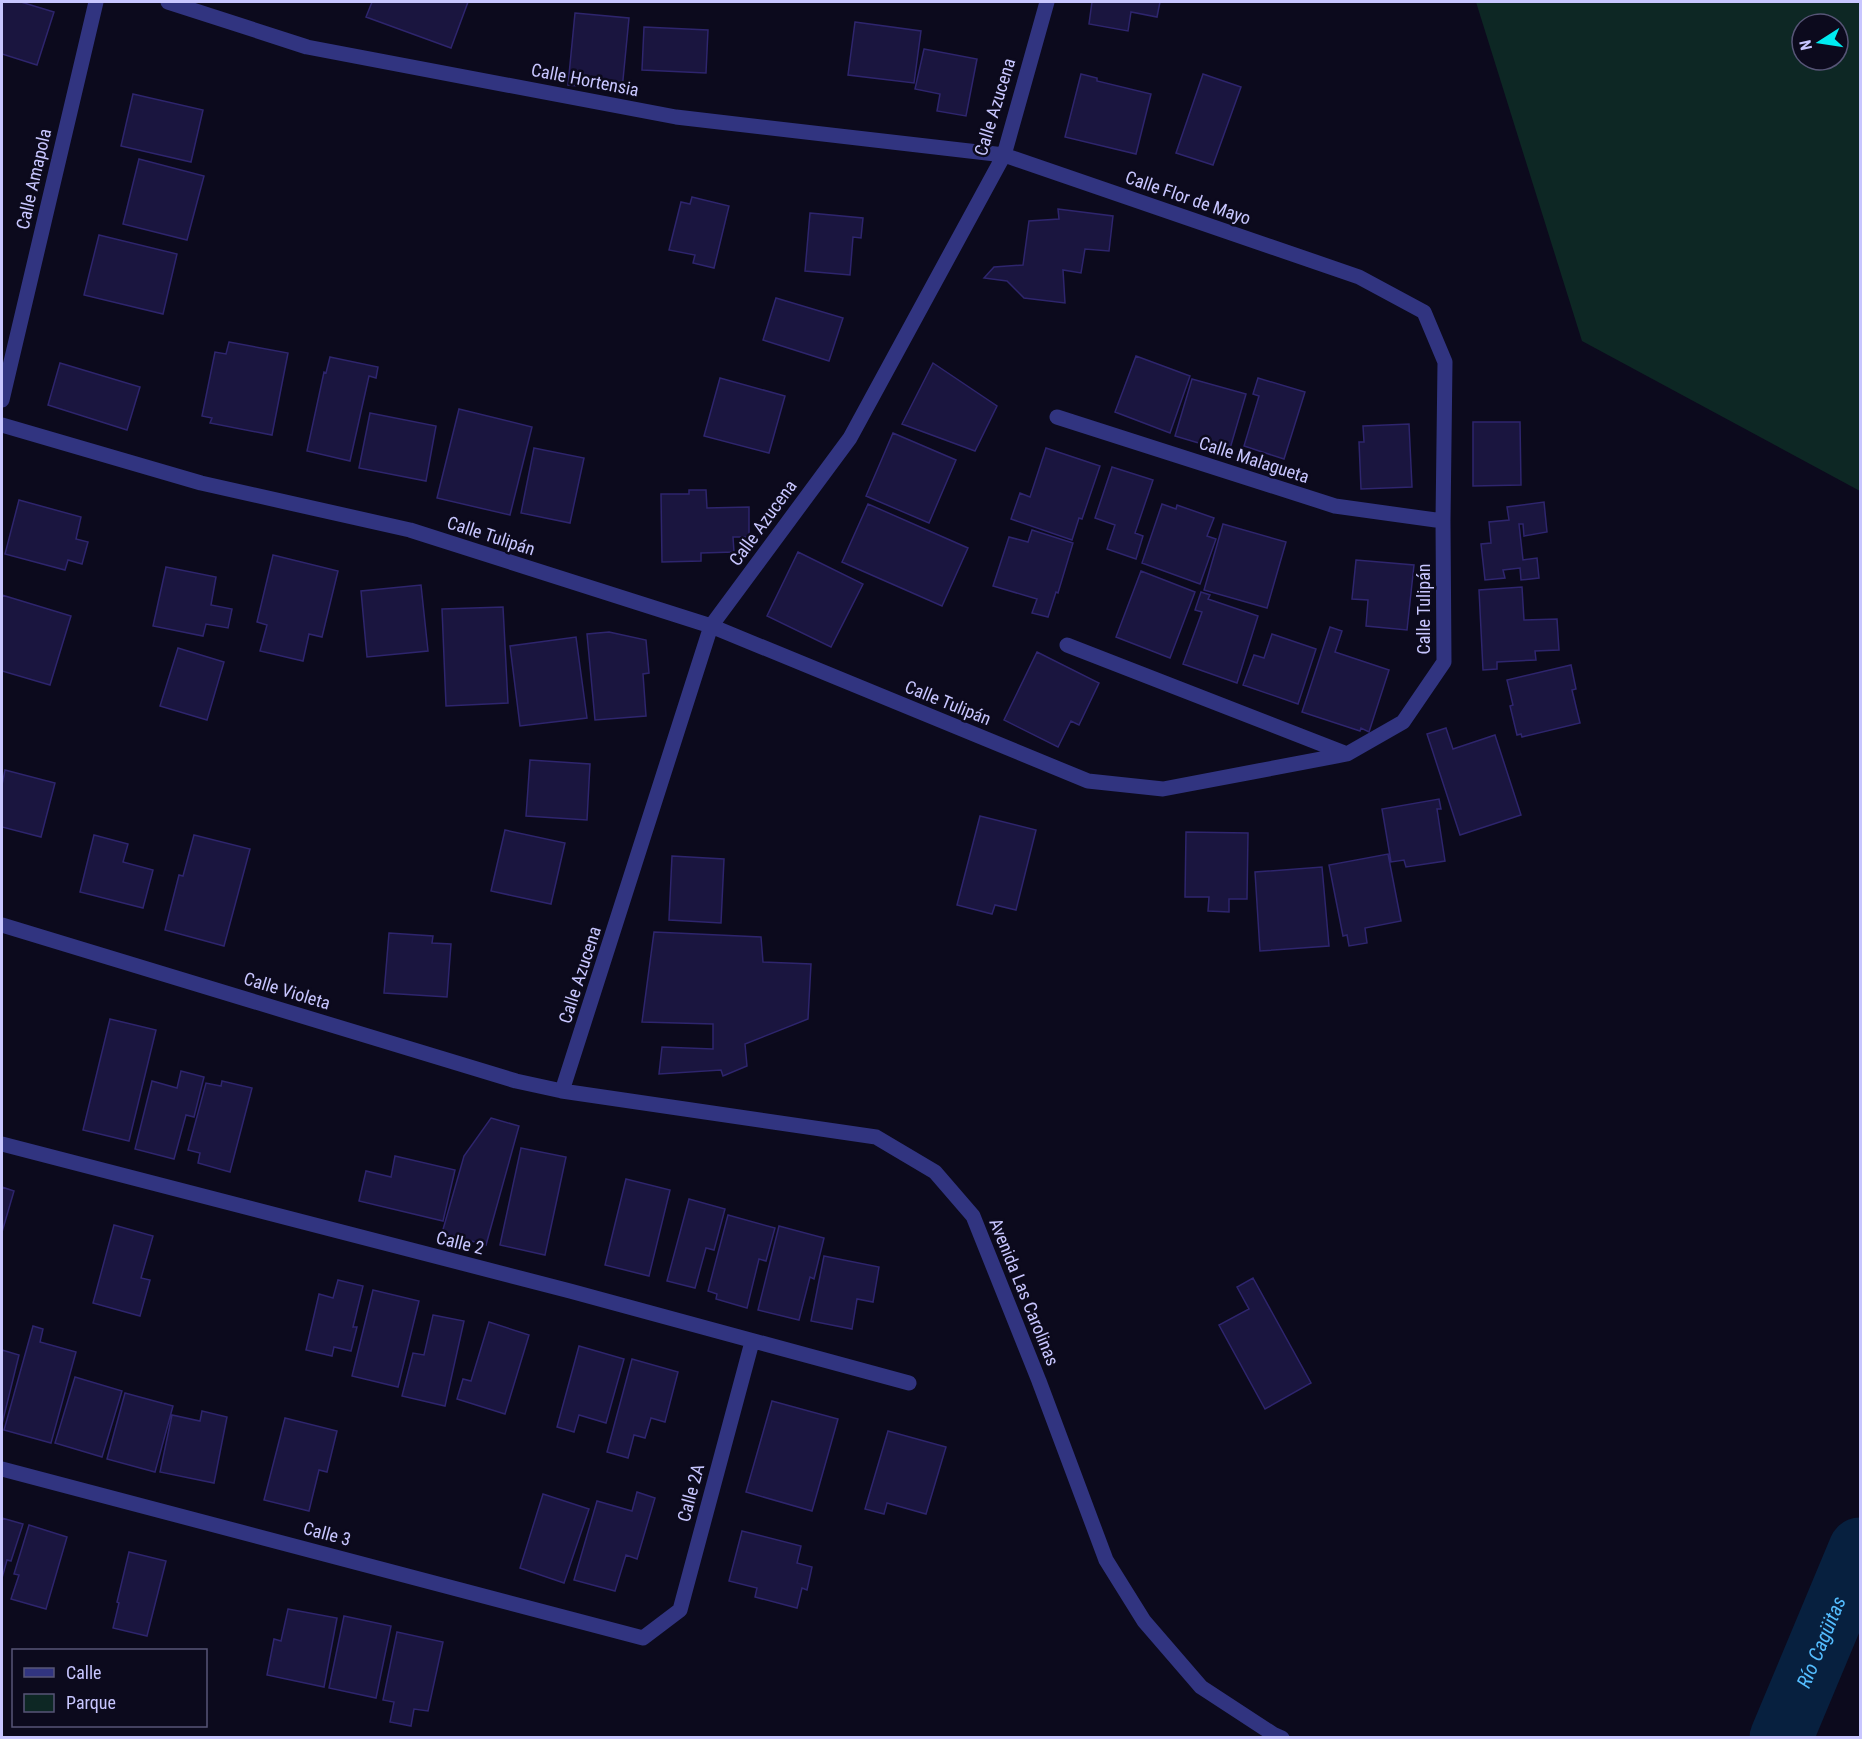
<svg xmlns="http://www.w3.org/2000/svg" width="1862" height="1739" viewBox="0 0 1862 1739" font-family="'Roboto Condensed',sans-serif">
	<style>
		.green { fill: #0d2724; fill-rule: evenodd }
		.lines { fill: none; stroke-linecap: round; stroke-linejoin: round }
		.river { stroke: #07203f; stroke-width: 63 }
		.building { fill: #1a153f; stroke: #2e256d; stroke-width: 1.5 }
		.street { stroke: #313480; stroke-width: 15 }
		.labels { text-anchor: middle; stroke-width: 5; stroke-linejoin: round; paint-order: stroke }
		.street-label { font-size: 18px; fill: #c8c6ff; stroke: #0c0a1d }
		.water-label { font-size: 20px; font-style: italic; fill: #54bdff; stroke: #0c0a1d }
	</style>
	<rect width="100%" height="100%" fill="#0c0a1d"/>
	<path class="green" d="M 1476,2 L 1860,2 L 1860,491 L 1582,341 ZM 1802,24 L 1838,24 L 1838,60 L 1802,60 Z"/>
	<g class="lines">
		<path class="river" id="s1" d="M 1781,1738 L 1860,1549"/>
	</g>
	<path class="building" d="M 2,2 L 21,2 L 54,12 L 37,65 L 2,54 Z
		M 372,2 L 468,2 L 451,48 L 366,17 Z
		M 1092,2 L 1160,2 L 1157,17 L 1131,12 L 1128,31 L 1089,24 Z
		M 575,13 L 629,18 L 622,90 L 568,85 Z
		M 855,22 L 921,31 L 914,83 L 848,75 Z
		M 644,27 L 708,30 L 706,73 L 642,70 Z
		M 924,49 L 977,59 L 966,116 L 937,111 L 940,94 L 915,89 Z
		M 1081,74 L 1097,78 L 1097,81 L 1151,94 L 1136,154 L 1065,137 Z
		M 1203,74 L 1241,87 L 1213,165 L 1176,153 Z
		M 133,94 L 203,110 L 191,162 L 121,146 Z
		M 139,159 L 204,176 L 187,240 L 123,224 Z
		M 692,197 L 729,206 L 714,268 L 693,263 L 695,255 L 669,250 L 681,202 L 690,204 Z
		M 1058,209 L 1113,216 L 1109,251 L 1085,249 L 1081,273 L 1063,270 L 1065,303 L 1024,298 L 1007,281 L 984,278 L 994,267 L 1023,265 L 1029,221 L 1059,219 Z
		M 810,213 L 863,218 L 861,238 L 853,237 L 850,275 L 805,271 Z
		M 99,235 L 177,254 L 163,314 L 84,295 Z
		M 776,298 L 843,318 L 829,361 L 763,340 Z
		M 229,342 L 288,353 L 272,435 L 210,423 L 212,418 L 202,416 L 215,352 L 226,354 Z
		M 1136,356 L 1190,376 L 1170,433 L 1115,412 Z
		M 330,357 L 378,367 L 376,378 L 369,376 L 350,461 L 307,451 L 324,372 L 326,373 Z
		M 60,363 L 140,387 L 127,430 L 48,405 Z
		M 933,363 L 997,406 L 975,451 L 902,424 Z
		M 720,378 L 785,396 L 769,453 L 704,436 Z
		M 1258,378 L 1305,392 L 1284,459 L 1244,446 L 1259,396 L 1253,394 Z
		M 1192,379 L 1246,394 L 1229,452 L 1175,436 Z
		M 459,409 L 532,427 L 510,515 L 437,498 Z
		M 370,413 L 436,426 L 426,481 L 359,468 Z
		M 1473,422 L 1520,422 L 1521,485 L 1473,486 Z
		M 1409,424 L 1412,487 L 1361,489 L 1359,442 L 1364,442 L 1363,426 Z
		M 893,433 L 956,460 L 929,523 L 866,496 Z
		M 534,448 L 584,458 L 570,523 L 521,513 Z
		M 1046,448 L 1100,466 L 1082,519 L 1079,518 L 1072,540 L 1011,519 L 1020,493 L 1030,497 Z
		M 1112,467 L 1153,480 L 1135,533 L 1143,536 L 1136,559 L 1107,549 L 1115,525 L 1095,518 Z
		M 689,490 L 706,490 L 707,508 L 749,507 L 749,537 L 733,537 L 734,552 L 701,553 L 701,561 L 662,562 L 661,494 L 689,494 Z
		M 19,500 L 81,517 L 76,539 L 88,542 L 82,564 L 68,560 L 65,570 L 5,554 Z
		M 1544,502 L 1547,532 L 1524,536 L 1523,524 L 1519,524 L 1523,560 L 1537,558 L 1539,578 L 1521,580 L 1520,568 L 1503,570 L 1505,578 L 1485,580 L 1481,544 L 1491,543 L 1489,522 L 1509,520 L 1507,507 Z
		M 868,504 L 968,548 L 942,606 L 842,562 Z
		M 1162,504 L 1176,509 L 1177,505 L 1214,518 L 1207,536 L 1216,539 L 1200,584 L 1142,563 Z
		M 1223,524 L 1286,542 L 1267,608 L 1204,590 Z
		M 1032,530 L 1073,543 L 1058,593 L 1056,592 L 1048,617 L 1032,613 L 1037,599 L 993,586 L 1009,537 L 1028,542 Z
		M 798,552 L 863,584 L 831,647 L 767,616 Z
		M 273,555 L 338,571 L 322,637 L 309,634 L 303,661 L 260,651 L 267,625 L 257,622 Z
		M 1356,560 L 1414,565 L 1407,630 L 1366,626 L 1368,600 L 1352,599 Z
		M 166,567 L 216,577 L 211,605 L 232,609 L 228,628 L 206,624 L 203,636 L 153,626 Z
		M 1141,571 L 1195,592 L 1170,658 L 1116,637 Z
		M 421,585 L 428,651 L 367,657 L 361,591 Z
		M 1522,587 L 1524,620 L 1557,619 L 1559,650 L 1535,651 L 1536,660 L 1497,662 L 1497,669 L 1483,670 L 1479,590 Z
		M 1201,592 L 1210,595 L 1208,599 L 1258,616 L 1237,683 L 1183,664 L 1202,612 L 1195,610 Z
		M 2,595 L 71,616 L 50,685 L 2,671 Z
		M 503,607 L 508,703 L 446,706 L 442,609 Z
		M 1330,627 L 1342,631 L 1335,652 L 1389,670 L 1369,732 L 1361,728 L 1360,731 L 1302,712 Z
		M 609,632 L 646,640 L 649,673 L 643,674 L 646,716 L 595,720 L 587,634 Z
		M 1272,634 L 1316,649 L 1298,704 L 1243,685 L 1254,655 L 1264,658 Z
		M 576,637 L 587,718 L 520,726 L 510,646 Z
		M 178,648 L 224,662 L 207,720 L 160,706 Z
		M 1037,652 L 1099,683 L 1079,725 L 1071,721 L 1058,747 L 1004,720 Z
		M 1571,665 L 1576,689 L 1572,690 L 1580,723 L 1522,737 L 1521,734 L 1517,735 L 1510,706 L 1513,705 L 1507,680 Z
		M 1446,728 L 1453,749 L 1495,735 L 1521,815 L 1460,835 L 1427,734 Z
		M 530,760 L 590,764 L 587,820 L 526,816 Z
		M 5,770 L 55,783 L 41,837 L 2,827 L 2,785 Z
		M 1439,799 L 1441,809 L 1437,809 L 1445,861 L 1406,867 L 1404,860 L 1391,862 L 1382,809 Z
		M 980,816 L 1036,830 L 1016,910 L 995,905 L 992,914 L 957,905 Z
		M 505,830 L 565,843 L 551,904 L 491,891 Z
		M 1186,832 L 1248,833 L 1247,899 L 1229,899 L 1229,912 L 1208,911 L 1209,897 L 1185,897 Z
		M 94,835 L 128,844 L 123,862 L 153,870 L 143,908 L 80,892 Z
		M 194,835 L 250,849 L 224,946 L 165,930 L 179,875 L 183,876 Z
		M 1388,854 L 1401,921 L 1365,928 L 1367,943 L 1349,946 L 1347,935 L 1343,936 L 1329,865 Z
		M 672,856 L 724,859 L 721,923 L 669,920 Z
		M 1322,867 L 1329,946 L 1260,951 L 1255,872 Z
		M 654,932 L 761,937 L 763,962 L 811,964 L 808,1019 L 745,1044 L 747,1066 L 723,1076 L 721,1070 L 659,1074 L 662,1047 L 713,1049 L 713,1024 L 642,1022 Z
		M 389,933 L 433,936 L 432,943 L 451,944 L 447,997 L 384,993 Z
		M 110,1019 L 156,1030 L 129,1141 L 83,1130 Z
		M 181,1071 L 204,1077 L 194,1117 L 186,1115 L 174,1159 L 135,1149 L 152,1081 L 177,1088 Z
		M 222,1081 L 252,1088 L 230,1172 L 198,1163 L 200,1153 L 188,1150 L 206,1083 L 221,1086 Z
		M 491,1118 L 519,1126 L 486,1245 L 442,1233 L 464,1156 Z
		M 521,1148 L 566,1157 L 545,1255 L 500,1245 Z
		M 395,1156 L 455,1170 L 443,1221 L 359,1201 L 366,1171 L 391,1177 Z
		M 626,1179 L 670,1190 L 649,1276 L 605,1265 Z
		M 2,1187 L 14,1191 L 2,1232 Z
		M 689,1199 L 725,1209 L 714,1250 L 706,1248 L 695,1288 L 667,1281 Z
		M 728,1215 L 775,1228 L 766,1261 L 759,1259 L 747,1308 L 716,1299 L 717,1294 L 708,1291 Z
		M 114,1225 L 153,1236 L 141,1278 L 150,1280 L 140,1316 L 93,1303 Z
		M 779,1226 L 824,1238 L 814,1279 L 810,1277 L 799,1320 L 758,1310 Z
		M 824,1256 L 879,1267 L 873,1302 L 857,1299 L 852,1329 L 811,1321 Z
		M 1253,1278 L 1311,1383 L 1265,1409 L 1219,1325 L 1249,1309 L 1237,1287 Z
		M 338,1280 L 363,1286 L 353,1327 L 357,1327 L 351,1351 L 334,1347 L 332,1356 L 306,1350 L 319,1294 L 333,1298 Z
		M 373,1290 L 419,1301 L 398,1387 L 352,1376 Z
		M 433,1315 L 464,1321 L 445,1406 L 402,1396 L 413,1353 L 424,1355 Z
		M 489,1322 L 529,1335 L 505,1414 L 457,1399 L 463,1379 L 471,1381 Z
		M 33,1326 L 43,1329 L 40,1342 L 76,1352 L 51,1443 L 4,1430 Z
		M 579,1346 L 624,1359 L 606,1423 L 579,1415 L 574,1432 L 557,1427 Z
		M 2,1350 L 19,1355 L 2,1424 Z
		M 632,1359 L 678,1372 L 665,1422 L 651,1418 L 645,1438 L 634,1435 L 628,1458 L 607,1452 Z
		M 75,1377 L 122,1391 L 102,1457 L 55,1443 Z
		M 125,1393 L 173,1406 L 155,1472 L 107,1459 Z
		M 772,1401 L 838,1419 L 812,1511 L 746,1492 Z
		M 202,1411 L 227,1417 L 214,1483 L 160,1472 L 172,1415 L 200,1421 Z
		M 285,1418 L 337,1431 L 327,1472 L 319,1470 L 309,1511 L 264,1500 Z
		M 888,1431 L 946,1447 L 926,1514 L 887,1503 L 884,1514 L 865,1509 Z
		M 637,1492 L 655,1498 L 637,1559 L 626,1555 L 615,1591 L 574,1580 L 597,1501 L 632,1511 Z
		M 543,1494 L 589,1509 L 564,1583 L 520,1568 Z
		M 2,1518 L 23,1524 L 11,1561 L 7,1560 L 2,1578 Z
		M 29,1525 L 67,1537 L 46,1609 L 11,1599 L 19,1575 L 14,1574 Z
		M 742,1531 L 801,1546 L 797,1563 L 812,1567 L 807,1590 L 802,1588 L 797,1608 L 755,1597 L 757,1588 L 729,1581 Z
		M 129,1552 L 166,1561 L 147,1636 L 113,1628 L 119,1603 L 117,1602 Z
		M 288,1609 L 337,1618 L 324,1687 L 267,1675 L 274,1639 L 281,1641 Z
		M 344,1616 L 391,1626 L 376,1698 L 329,1688 Z
		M 397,1632 L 443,1642 L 428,1711 L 414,1709 L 411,1726 L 390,1722 L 394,1702 L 383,1700 Z"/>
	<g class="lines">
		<path class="street" d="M 2,400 L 96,2
			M 1057,417 L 1335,506 L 1443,521
			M 2,425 L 201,483 L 410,530 L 711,626 L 1088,781 L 1163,789 L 1347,754 L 1403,722 L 1444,662 L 1443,521 L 1445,362 L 1424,312 L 1359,277 L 1004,155 L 676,117 L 307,47 L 168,2
			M 1067,645 L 1347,754
			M 2,925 L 516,1081 L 562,1091 L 876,1137 L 935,1172 L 973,1216 L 1039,1381 L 1106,1560 L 1144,1621 L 1201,1687 L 1273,1734 L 1282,1738
			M 562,1091 L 711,626 L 850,438 L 1004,155 L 1047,2
			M 2,1144 L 570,1291 L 909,1383
			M 2,1469 L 643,1638 L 680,1610 L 752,1342"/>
	</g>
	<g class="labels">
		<g class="street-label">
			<text transform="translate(585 80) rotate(11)" y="6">Calle Hortensia</text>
			<text transform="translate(995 107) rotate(-73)" y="6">Calle Azucena</text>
			<text transform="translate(34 179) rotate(-77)" y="6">Calle Amapola</text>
			<text transform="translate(1188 198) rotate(19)" y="6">Calle Flor de Mayo</text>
			<text transform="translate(1254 460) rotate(18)" y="6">Calle Malagueta</text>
			<text transform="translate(763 523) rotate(-54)" y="6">Calle Azucena</text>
			<text transform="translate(491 536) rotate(18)" y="6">Calle Tulipán</text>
			<text transform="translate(1424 609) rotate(-90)" y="6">Calle Tulipán</text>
			<text transform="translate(948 703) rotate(22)" y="6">Calle Tulipán</text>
			<text transform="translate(580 975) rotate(-72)" y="6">Calle Azucena</text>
			<text transform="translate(287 991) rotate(17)" y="6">Calle Violeta</text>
			<text transform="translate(460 1243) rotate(14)" y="6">Calle 2</text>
			<text transform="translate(1024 1292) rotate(68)" y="6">Avenida Las Carolinas</text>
			<text transform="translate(691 1493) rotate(-75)" y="6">Calle 2A</text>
			<text transform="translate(327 1534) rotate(15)" y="6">Calle 3</text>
		</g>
		<g class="water-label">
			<text dy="7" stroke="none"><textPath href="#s1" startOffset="104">Río Cagüitas</textPath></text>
		</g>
	</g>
	<rect width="1862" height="1739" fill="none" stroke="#c8c6ff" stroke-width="6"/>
	<rect x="12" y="1649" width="195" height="78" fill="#0c0a1d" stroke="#575577" stroke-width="1.5"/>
	<rect x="24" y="1668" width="30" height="9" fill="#313480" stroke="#575577" stroke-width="1.5"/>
	<text x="66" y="1679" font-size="18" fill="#c8c6ff">Calle</text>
	<rect x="24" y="1694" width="30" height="18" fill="#0d2724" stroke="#575577" stroke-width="1.5"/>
	<text x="66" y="1709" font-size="18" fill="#c8c6ff">Parque</text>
	<g transform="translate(1820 42) rotate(258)"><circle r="28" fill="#0c0a1d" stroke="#575577" stroke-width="1.5"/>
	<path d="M0-4.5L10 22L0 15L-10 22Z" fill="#00ecf1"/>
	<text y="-9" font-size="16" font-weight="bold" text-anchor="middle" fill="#c8c6ff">N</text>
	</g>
</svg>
